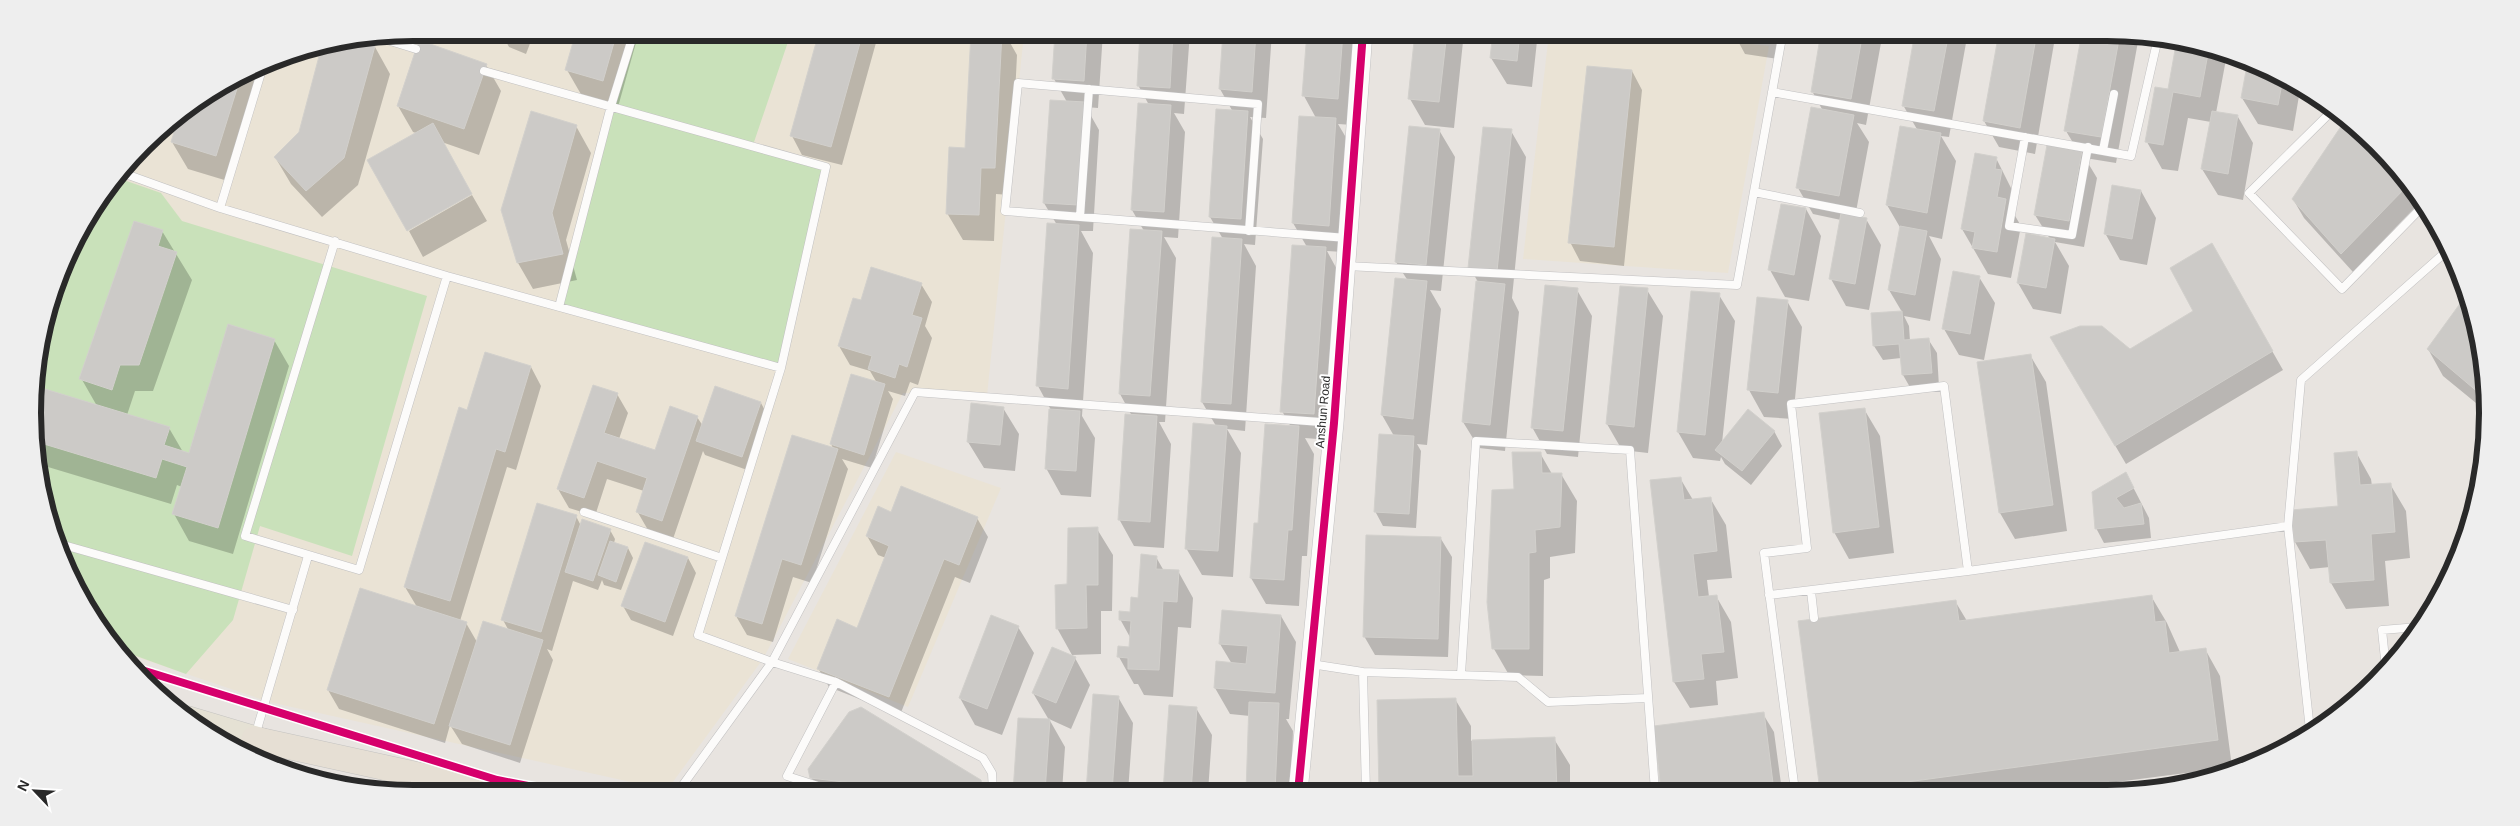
<svg xmlns="http://www.w3.org/2000/svg" width="2520" height="826" viewBox="0 0 2520 826" font-family="Helvetica,sans-serif">
	<style>
		.education { fill: #eae3d5 }
		.green { fill: #c9e1ba }
		.shadow { fill: #0003 }
		.building { fill: #cccac7; stroke: #d2d0cc }
		.lines { fill: none; stroke-linecap: round; stroke-linejoin: round }
		.service-casing { stroke: #c1c0c1; stroke-width: 9 }
		.tertiary-casing { stroke: #c1c0c1; stroke-width: 20 }
		.primary-casing { stroke: #c4c3c1; stroke-width: 25 }
		.trunk-casing { stroke: #c4c3c1; stroke-width: 26 }
		.service { stroke: #fcfbfa; stroke-width: 8 }
		.tertiary { stroke: #fcfbfa; stroke-width: 19 }
		.primary { stroke: #e5e1d4; stroke-width: 24 }
		.trunk { stroke: #e6dfd4; stroke-width: 25 }
		.cycleway-casing { stroke: #fff; stroke-width: 11 }
		.cycleway { stroke: #d6006c; stroke-width: 8 }
		.labels { text-anchor: middle; stroke-width: 4; stroke-linejoin: round; paint-order: stroke }
		.street-label { font-size: 12px; fill: #292929; stroke: #fff }
		.rim { fill: none; stroke: #292929; stroke-width: 6 }
	</style>
	<rect width="100%" height="100%" fill="#e8e4e0"/>
	<path class="education" d="M 413,32 L 1024,33 L 987,396 L 903,393 L 763,659 L 667,790 L 269,702 L 119,651 L 97,625 L 45,511 L 33,438 L 36,364 L 72,244 L 111,181 L 162,127 L 268,61 L 339,40 Z
		M 1549,33 L 1647,33 L 1769,46 L 1728,273 L 1523,259 Z
		M 896,452 L 1001,488 L 908,707 L 788,659 Z"/>
	<path class="green" d="M 634,33 L 791,33 L 753,145 L 826,167 L 781,368 L 559,307 Z
		M 115,177 L 161,193 L 182,221 L 427,296 L 352,556 L 260,526 L 233,620 L 186,674 L 117,649 L 97,625 L 45,511 L 33,438 L 36,364 L 72,244 Z"/>
	<path class="shadow" d="M 501,32 L 534,32 L 534,33 L 526,54 L 509,47 Z
		M 577,32 L 639,32 L 618,107 L 582,96 L 567,70 Z
		M 821,32 L 879,32 L 842,165 L 802,155 L 792,136 Z
		M 908,32 L 928,32 L 927,39 L 911,38 Z
		M 972,32 L 1004,32 L 1017,55 L 1010,195 L 996,194 L 994,241 L 963,240 L 947,213 L 966,149 Z
		M 1057,32 L 1103,32 L 1098,108 L 1086,107 L 1099,130 L 1093,231 L 1081,231 L 1093,253 L 1082,416 L 1095,438 L 1091,497 L 1061,495 L 1046,468 L 1051,410 L 1038,386 L 1057,225 L 1044,203 L 1067,102 L 1054,79 Z
		M 1141,32 L 1190,32 L 1184,114 L 1174,113 L 1185,132 L 1178,238 L 1164,237 L 1176,258 L 1165,422 L 1159,422 L 1171,444 L 1164,548 L 1134,546 L 1119,519 L 1132,416 L 1120,394 L 1131,230 L 1144,231 L 1132,210 L 1149,105 L 1138,85 Z
		M 1224,32 L 1272,32 L 1266,118 L 1250,117 L 1263,139 L 1255,245 L 1244,244 L 1256,266 L 1245,431 L 1227,429 L 1241,453 L 1233,577 L 1202,575 L 1186,548 L 1216,426 L 1202,402 L 1214,238 L 1223,239 L 1210,217 L 1233,112 L 1220,89 Z
		M 1308,32 L 1359,32 L 1353,125 L 1338,124 L 1351,146 L 1343,252 L 1327,251 L 1340,275 L 1329,440 L 1305,438 L 1314,454 L 1307,556 L 1302,556 L 1299,606 L 1266,604 L 1251,578 L 1259,525 L 1291,427 L 1282,411 L 1307,247 L 1293,223 L 1300,117 L 1316,118 L 1304,96 Z
		M 1417,32 L 1464,32 L 1454,128 L 1425,125 L 1410,99 Z
		M 1494,32 L 1538,32 L 1532,87 L 1507,84 L 1491,58 Z
		M 1595,32 L 1621,32 L 1620,37 Z
		M 1665,32 L 1702,32 L 1700,44 L 1668,38 Z
		M 1733,32 L 1782,32 L 1778,59 L 1745,54 Z
		M 1823,32 L 1883,32 L 1866,125 L 1857,123 L 1869,142 L 1855,217 L 1866,219 L 1881,245 L 1869,310 L 1846,306 L 1831,279 L 1841,220 L 1813,214 L 1798,188 L 1823,111 L 1812,91 Z
		M 1917,32 L 1968,32 L 1949,137 L 1941,136 L 1956,161 L 1942,239 L 1929,236 L 1941,259 L 1930,321 L 1904,316 L 1909,326 L 1910,341 L 1928,339 L 1937,353 L 1939,387 L 1911,389 L 1903,375 L 1901,358 L 1883,360 L 1874,346 L 1872,315 L 1902,312 L 1889,290 L 1901,229 L 1887,205 L 1918,131 L 1903,105 Z
		M 2000,32 L 2056,32 L 2035,154 L 1999,147 L 1984,121 Z
		M 2084,32 L 2139,36 L 2116,163 L 2085,158 L 2097,178 L 2084,247 L 2055,242 L 2069,266 L 2061,314 L 2033,309 L 2018,283 L 2050,239 L 2035,215 L 2078,151 L 2066,131 Z
		M 349,39 L 375,47 L 390,74 L 358,185 L 322,217 L 291,184 L 275,157 L 300,133 L 324,44 Z
		M 2179,40 L 2227,54 L 2216,113 L 2238,117 L 2253,143 L 2243,200 L 2218,195 L 2202,169 L 2211,122 L 2188,118 L 2178,171 L 2162,169 L 2147,142 L 2169,91 Z
		M 2249,60 L 2314,94 L 2309,100 L 2300,90 L 2293,131 L 2258,124 L 2242,98 Z
		M 268,61 L 231,182 L 188,169 L 172,142 L 181,115 Z
		M 486,65 L 501,91 L 479,155 L 413,132 L 398,106 Z
		M 1632,71 L 1642,90 L 1624,266 L 1580,261 L 1570,242 Z
		M 2347,120 L 2376,144 L 2422,200 L 2353,272 L 2304,218 L 2293,199 Z
		M 576,126 L 591,153 L 566,240 L 577,280 L 533,289 L 518,263 L 502,210 Z
		M 1439,130 L 1455,157 L 1441,291 L 1430,290 L 1441,309 L 1427,445 L 1417,444 L 1421,451 L 1416,528 L 1383,526 L 1375,511 L 1394,436 L 1382,415 L 1396,280 L 1408,281 L 1396,262 Z
		M 1511,131 L 1526,157 L 1512,298 L 1519,312 L 1505,451 L 1479,448 L 1463,422 L 1478,282 L 1470,268 Z
		M 1996,158 L 2016,198 L 2014,214 L 2021,226 L 2011,278 L 1988,274 L 1962,229 Z
		M 2141,191 L 2156,218 L 2147,265 L 2120,260 L 2105,233 Z
		M 472,195 L 487,221 L 423,257 L 409,231 Z
		M 1806,209 L 1821,236 L 1809,301 L 1785,297 L 1770,270 Z
		M 162,231 L 192,280 L 153,391 L 135,391 L 127,415 L 169,428 L 183,452 L 190,454 L 274,340 L 289,366 L 233,554 L 189,541 L 174,514 L 182,487 L 177,485 L 171,504 L 38,464 L 33,438 L 35,388 L 97,406 L 81,378 Z
		M 2211,244 L 2283,370 L 2126,464 L 2052,338 L 2130,351 L 2195,311 Z
		M 1979,277 L 1995,303 L 1984,360 L 1959,355 L 1944,329 Z
		M 921,284 L 932,302 L 925,326 L 932,338 L 918,385 L 910,382 L 905,396 L 888,391 L 893,399 L 872,468 L 842,459 L 848,469 L 812,583 L 793,577 L 773,642 L 747,635 L 736,616 L 834,450 L 831,444 L 877,383 L 870,371 L 850,365 L 839,346 L 862,301 Z
		M 1577,290 L 1592,316 L 1578,457 L 1547,454 L 1532,427 Z
		M 1647,290 L 1663,316 L 1648,453 L 1622,450 L 1607,424 Z
		M 1719,295 L 1735,321 L 1722,443 L 1774,431 L 1782,446 L 1751,485 L 1725,464 L 1721,457 L 1720,461 L 1693,458 L 1678,432 Z
		M 2467,296 L 2480,339 L 2487,412 L 2443,376 L 2428,349 Z
		M 1787,301 L 1802,327 L 1793,419 L 1764,417 L 1749,390 Z
		M 2030,355 L 2046,382 L 2067,531 L 2015,539 L 2000,513 Z
		M 531,367 L 541,386 L 516,470 L 507,467 L 460,621 L 466,623 L 477,642 L 509,631 L 503,620 L 576,516 L 581,526 L 610,530 L 615,539 L 614,543 L 628,548 L 633,558 L 621,590 L 604,585 L 602,580 L 598,590 L 573,581 L 552,651 L 547,649 L 553,660 L 520,763 L 462,744 L 450,725 L 445,743 L 339,709 L 328,690 L 417,607 L 405,587 L 468,412 Z
		M 716,388 L 761,403 L 769,418 L 750,471 L 705,455 L 703,451 L 673,539 L 648,530 L 637,511 L 644,491 L 607,479 L 595,516 L 569,508 L 558,489 L 617,394 L 628,413 L 619,439 L 656,452 L 697,417 L 703,426 Z
		M 1003,408 L 1019,434 L 1015,471 L 984,468 L 968,442 Z
		M 1864,409 L 1880,436 L 1894,553 L 1849,559 L 1834,532 Z
		M 2356,452 L 2371,479 L 2372,486 L 2390,484 L 2406,511 L 2410,558 L 2385,561 L 2389,606 L 2346,609 L 2331,583 L 2330,567 L 2310,569 L 2295,542 L 2293,511 L 2339,507 Z
		M 1540,453 L 1552,474 L 1561,474 L 1577,501 L 1575,553 L 1550,557 L 1550,578 L 1544,580 L 1543,676 L 1509,675 L 1494,649 L 1515,490 Z
		M 1680,478 L 1693,500 L 1710,498 L 1726,525 L 1732,578 L 1707,580 L 1709,597 L 1716,596 L 1731,622 L 1738,678 L 1716,681 L 1718,705 L 1690,708 L 1674,682 L 1651,481 Z
		M 2133,487 L 2149,518 L 2151,538 L 2104,543 L 2096,528 L 2093,492 Z
		M 891,513 L 977,518 L 988,537 L 970,583 L 955,577 L 900,715 L 829,687 L 818,668 L 857,629 L 886,558 L 878,555 L 867,536 Z
		M 1097,529 L 1113,555 L 1112,611 L 1101,611 L 1101,654 L 1072,655 L 1057,628 L 1068,586 Z
		M 1441,539 L 1452,557 L 1448,657 L 1375,655 L 1364,636 Z
		M 646,543 L 688,558 L 696,573 L 673,636 L 631,620 L 623,606 Z
		M 1156,557 L 1164,571 L 1178,571 L 1193,598 L 1191,628 L 1178,627 L 1173,697 L 1144,695 L 1138,684 L 1134,684 L 1119,657 L 1130,648 L 1131,639 L 1120,619 L 1131,613 Z
		M 2151,596 L 2167,623 L 2180,652 L 2205,649 L 2220,676 L 2232,767 L 2055,790 L 1821,791 L 1955,601 L 1967,621 Z
		M 1281,616 L 1296,642 L 1289,719 L 1286,719 L 1293,731 L 1291,792 L 1247,792 L 1250,716 L 1230,714 L 1215,688 L 1232,664 L 1220,644 Z
		M 1018,627 L 1034,653 L 1002,735 L 975,725 L 960,698 Z
		M 1075,658 L 1090,685 L 1071,729 L 1049,719 L 1065,747 L 1062,792 L 1014,792 L 1019,719 L 1049,720 L 1033,693 Z
		M 1094,695 L 1118,697 L 1133,723 L 1128,792 L 1087,792 Z
		M 1455,699 L 1471,726 L 1471,741 L 1554,739 L 1570,765 L 1570,791 L 1380,792 Z
		M 1170,706 L 1196,708 L 1212,735 L 1208,792 L 1164,792 Z
		M 1763,714 L 1774,732 L 1782,791 L 1663,791 L 1655,727 Z
		M 811,777 L 980,781 L 986,792 L 820,793 Z"/>
	<path class="building" d="M 576,32 L 617,32 L 603,81 L 565,70 Z
		M 819,32 L 863,32 L 831,147 L 790,136 Z
		M 971,32 L 1002,32 L 995,168 L 981,168 L 979,215 L 946,214 L 949,147 L 965,148 Z
		M 1055,32 L 1087,32 L 1084,81 L 1052,79 Z
		M 1140,32 L 1173,32 L 1170,88 L 1137,86 Z
		M 1223,32 L 1256,32 L 1252,92 L 1219,89 Z
		M 1307,32 L 1343,32 L 1338,99 L 1302,96 Z
		M 1415,32 L 1447,32 L 1439,102 L 1408,99 Z
		M 1493,32 L 1520,32 L 1517,61 L 1490,58 Z
		M 1821,32 L 1863,32 L 1851,99 L 1811,92 Z
		M 1915,32 L 1949,32 L 1934,111 L 1902,106 Z
		M 1999,32 L 2037,32 L 2020,128 L 1983,121 Z
		M 2082,32 L 2120,34 L 2101,137 L 2064,131 Z
		M 352,38 L 375,46 L 344,158 L 306,191 L 274,157 L 299,132 L 322,45 Z
		M 2177,39 L 2209,48 L 2200,97 L 2173,92 L 2163,145 L 2145,142 L 2155,87 L 2168,89 Z
		M 419,40 L 487,64 L 464,129 L 397,106 Z
		M 2248,60 L 2283,78 L 2278,105 L 2241,98 Z
		M 1587,66 L 1632,70 L 1614,247 L 1568,243 Z
		M 240,79 L 216,156 L 171,142 L 179,116 Z
		M 1050,100 L 1085,102 L 1078,205 L 1043,203 Z
		M 1138,103 L 1171,105 L 1164,212 L 1131,210 Z
		M 1811,107 L 1854,115 L 1839,196 L 1796,188 Z
		M 1216,109 L 1248,111 L 1241,219 L 1209,217 Z
		M 531,111 L 577,125 L 552,213 L 563,254 L 517,263 L 501,210 Z
		M 2212,111 L 2238,115 L 2228,174 L 2201,169 Z
		M 1299,116 L 1336,118 L 1329,226 L 1292,223 Z
		M 2346,119 L 2376,144 L 2409,184 L 2341,254 L 2292,199 Z
		M 433,123 L 472,194 L 407,231 L 367,160 Z
		M 1409,126 L 1440,129 L 1426,265 L 1395,262 Z
		M 1900,126 L 1941,133 L 1927,213 L 1886,205 Z
		M 1483,127 L 1512,129 L 1497,271 L 1468,268 Z
		M 2047,145 L 2082,151 L 2069,221 L 2034,215 Z
		M 1975,153 L 1997,157 L 1995,169 L 2002,170 L 1997,197 L 2006,199 L 1997,252 L 1972,248 L 1975,232 L 1961,229 Z
		M 2112,185 L 2141,190 L 2132,239 L 2104,234 Z
		M 1781,204 L 1806,208 L 1794,275 L 1768,270 Z
		M 1841,213 L 1867,218 L 1855,284 L 1829,279 Z
		M 134,221 L 163,230 L 158,246 L 177,252 L 139,365 L 120,365 L 112,390 L 79,379 Z
		M 1047,223 L 1079,225 L 1068,389 L 1036,386 Z
		M 1900,226 L 1927,231 L 1915,295 L 1888,290 Z
		M 1130,229 L 1162,231 L 1150,396 L 1119,394 Z
		M 2026,233 L 2055,239 L 2046,288 L 2017,283 Z
		M 1212,237 L 1242,239 L 1231,404 L 1201,402 Z
		M 2212,243 L 2273,351 L 2115,446 L 2050,337 L 2080,326 L 2102,326 L 2130,349 L 2193,311 L 2170,268 Z
		M 1292,245 L 1326,247 L 1314,414 L 1280,412 Z
		M 871,267 L 922,283 L 912,315 L 922,318 L 907,367 L 899,364 L 895,378 L 868,369 L 872,356 L 838,346 L 853,298 L 861,300 Z
		M 1953,271 L 1980,276 L 1970,334 L 1942,329 Z
		M 1395,278 L 1427,281 L 1413,419 L 1381,415 Z
		M 1476,281 L 1505,284 L 1490,425 L 1462,422 Z
		M 1545,285 L 1578,288 L 1563,431 L 1531,428 Z
		M 1620,286 L 1648,288 L 1634,427 L 1606,424 Z
		M 1691,291 L 1720,293 L 1705,435 L 1677,432 Z
		M 2467,294 L 2480,339 L 2486,399 L 2427,349 Z
		M 1757,297 L 1788,300 L 1778,393 L 1747,390 Z
		M 1902,311 L 1904,340 L 1929,338 L 1932,373 L 1902,375 L 1899,344 L 1873,346 L 1871,313 Z
		M 228,324 L 275,339 L 218,528 L 172,514 L 187,467 L 162,459 L 156,478 L 34,441 L 35,386 L 170,427 L 164,445 L 189,453 Z
		M 485,352 L 531,366 L 505,452 L 496,449 L 450,601 L 404,587 L 459,407 L 467,410 Z
		M 2031,354 L 2053,505 L 1999,513 L 1977,362 Z
		M 851,374 L 885,384 L 864,455 L 830,444 Z
		M 593,385 L 618,393 L 604,433 L 655,450 L 670,406 L 698,416 L 662,521 L 636,512 L 647,478 L 597,461 L 584,498 L 557,489 Z
		M 715,386 L 761,402 L 742,457 L 696,441 Z
		M 971,403 L 1004,407 L 1000,445 L 967,442 Z
		M 1865,408 L 1879,527 L 1833,533 L 1819,413 Z
		M 1049,409 L 1080,411 L 1076,471 L 1045,469 Z
		M 1748,409 L 1775,431 L 1742,471 L 1715,450 Z
		M 1125,414 L 1157,416 L 1150,522 L 1118,520 Z
		M 1193,423 L 1227,426 L 1218,551 L 1185,549 Z
		M 1265,424 L 1299,426 L 1292,530 L 1288,530 L 1284,580 L 1250,578 L 1254,523 L 1258,523 Z
		M 1379,434 L 1414,436 L 1409,514 L 1374,512 Z
		M 792,435 L 838,449 L 801,565 L 782,559 L 762,624 L 735,616 Z
		M 2357,451 L 2360,485 L 2391,483 L 2395,532 L 2371,534 L 2374,580 L 2330,583 L 2326,540 L 2294,542 L 2291,510 L 2338,506 L 2334,453 Z
		M 1512,452 L 1541,452 L 1542,473 L 1562,473 L 1560,527 L 1535,530 L 1536,552 L 1529,553 L 1529,649 L 1492,649 L 1487,602 L 1492,490 L 1514,489 Z
		M 2126,472 L 2134,488 L 2116,498 L 2124,508 L 2141,503 L 2144,524 L 2095,529 L 2092,492 Z
		M 1681,477 L 1684,500 L 1711,497 L 1717,551 L 1693,554 L 1698,597 L 1717,595 L 1724,652 L 1701,654 L 1704,679 L 1673,682 L 1650,480 Z
		M 901,486 L 978,517 L 959,565 L 944,559 L 889,697 L 817,669 L 837,619 L 857,628 L 889,546 L 866,536 L 878,506 L 891,512 Z
		M 537,503 L 577,515 L 541,632 L 501,620 Z
		M 582,519 L 611,529 L 593,581 L 565,572 Z
		M 1098,527 L 1098,585 L 1086,585 L 1087,628 L 1056,629 L 1055,585 L 1067,584 L 1068,528 Z
		M 1366,535 L 1441,537 L 1438,639 L 1363,637 Z
		M 610,541 L 628,547 L 616,582 L 598,575 Z
		M 645,542 L 688,557 L 665,622 L 621,606 Z
		M 1141,554 L 1157,556 L 1156,569 L 1179,570 L 1177,602 L 1163,601 L 1159,670 L 1128,669 L 1128,658 L 1117,657 L 1118,646 L 1129,647 L 1131,621 L 1119,620 L 1119,611 L 1130,612 L 1131,597 L 1138,598 Z
		M 360,588 L 467,622 L 434,724 L 327,690 Z
		M 2152,595 L 2155,622 L 2165,621 L 2169,653 L 2206,648 L 2218,740 L 1840,791 L 1820,791 L 1798,621 L 1956,600 L 1959,621 Z
		M 1222,610 L 1281,615 L 1275,693 L 1214,688 L 1216,661 L 1246,664 L 1248,646 L 1219,644 Z
		M 991,615 L 1019,626 L 987,709 L 959,698 Z
		M 483,621 L 543,640 L 510,745 L 449,726 Z
		M 1052,647 L 1076,657 L 1056,703 L 1032,693 Z
		M 1093,694 L 1119,696 L 1112,792 L 1086,792 Z
		M 1456,698 L 1458,776 L 1473,776 L 1472,740 L 1555,737 L 1557,791 L 1379,792 L 1377,700 Z
		M 1249,702 L 1279,703 L 1275,792 L 1246,792 Z
		M 1169,705 L 1197,707 L 1191,792 L 1163,792 Z
		M 861,707 L 981,780 L 982,788 L 978,792 L 938,793 L 810,778 L 808,769 L 849,712 Z
		M 1764,712 L 1774,791 L 1661,791 L 1654,726 Z
		M 1018,718 L 1050,719 L 1045,792 L 1013,792 Z"/>
	<g class="lines">
		<defs>
			<path id="service" d="M 374,36 L 416,49
				M 408,46 L 411,33
				M 484,71 L 826,167 L 781,368 L 698,635 L 772,662 L 836,682
				M 1772,92 L 2131,156 L 2158,38
				M 2334,109 L 2249,193 L 2342,289 L 2425,204
				M 2025,137 L 2009,226 L 2072,235 L 2088,147
				M 2103,150 L 2114,94
				M 120,172 L 220,208 L 447,276 L 781,368
				M 1754,192 L 1860,213
				M 220,208 L 264,63
				M 1080,217 L 1089,89
				M 1249,231 L 1258,104 L 1018,83 L 1005,211 L 1347,238
				M 335,241 L 245,536 L 359,570 L 447,276
				M 1346,266 L 1737,285 L 1783,32
				M 559,307 L 611,106 L 634,32
				M 584,512 L 722,558
				M 2288,526 L 2301,380 L 2449,249
				M 60,544 L 293,610
				M 1811,591 L 1814,618
				M 1769,595 L 1968,571 L 2288,526 L 2310,730
				M 1311,664 L 1363,672 L 1518,677 L 1548,702 L 1648,698
				M 2386,669 L 2382,630 L 2418,627
				M 1363,672 L 1366,792
				M 1461,674 L 1476,441 L 1630,450 L 1655,791
				M 255,736 L 308,556
				M 1795,791 L 1764,553 L 1807,548 L 1791,404 L 1944,386 L 1968,571
				M 677,793 L 772,662 L 915,392 L 1334,423
				M 840,793 L 787,776 L 836,682 L 983,758 L 992,773 L 993,792"/>
			<path id="tertiary" d="M 1298,792 L 1334,423 L 1363,32"/>
			<path id="primary" d="M 187,718 L 274,744
				M 400,781 L 441,793"/>
			<path id="trunk" d="M 254,739 L 501,793"/>
		</defs>
		<use href="#service" class="service-casing"/>
		<use href="#tertiary" class="tertiary-casing"/>
		<use href="#primary" class="primary-casing"/>
		<use href="#trunk" class="trunk-casing"/>
		<use href="#service" class="service"/>
		<use href="#tertiary" class="tertiary"/>
		<use href="#primary" class="primary"/>
		<use href="#trunk" class="trunk"/>
		<defs>
			<path id="cycleway" d="M 132,667 L 497,780 L 564,793
				M 1298,792 L 1334,423 L 1363,32"/>
		</defs>
		<use href="#cycleway" class="cycleway-casing"/>
		<use href="#cycleway" class="cycleway"/>
	</g>
	<g class="labels">
		<g class="street-label">
			<text transform="translate(1323 412) rotate(-85)" y="4">Anshun Road</text>
		</g>
	</g>
	<path d="M0 0H2520V826H0ZM413 41H2107A372 372 0 0 1 2479 413V413A372 372 0 0 1 2107 785H413A372 372 0 0 1 41 413V413A372 372 0 0 1 413 41Z" fill="#eee" fill-rule="evenodd"/>
	<path class="rim" d="M413 41H2107A372 372 0 0 1 2479 413V413A372 372 0 0 1 2107 785H413A372 372 0 0 1 41 413V413A372 372 0 0 1 413 41Z"/>
	<g transform="translate(35 791) rotate(295)" stroke="#ffffff" stroke-width="4" paint-order="stroke">
	<path d="M0-4L9 19L0 12L-9 19Z" fill="#292929"/>
	<text y="-8" font-size="14" font-weight="bold" text-anchor="middle" fill="#292929">N</text>
	</g>
</svg>
